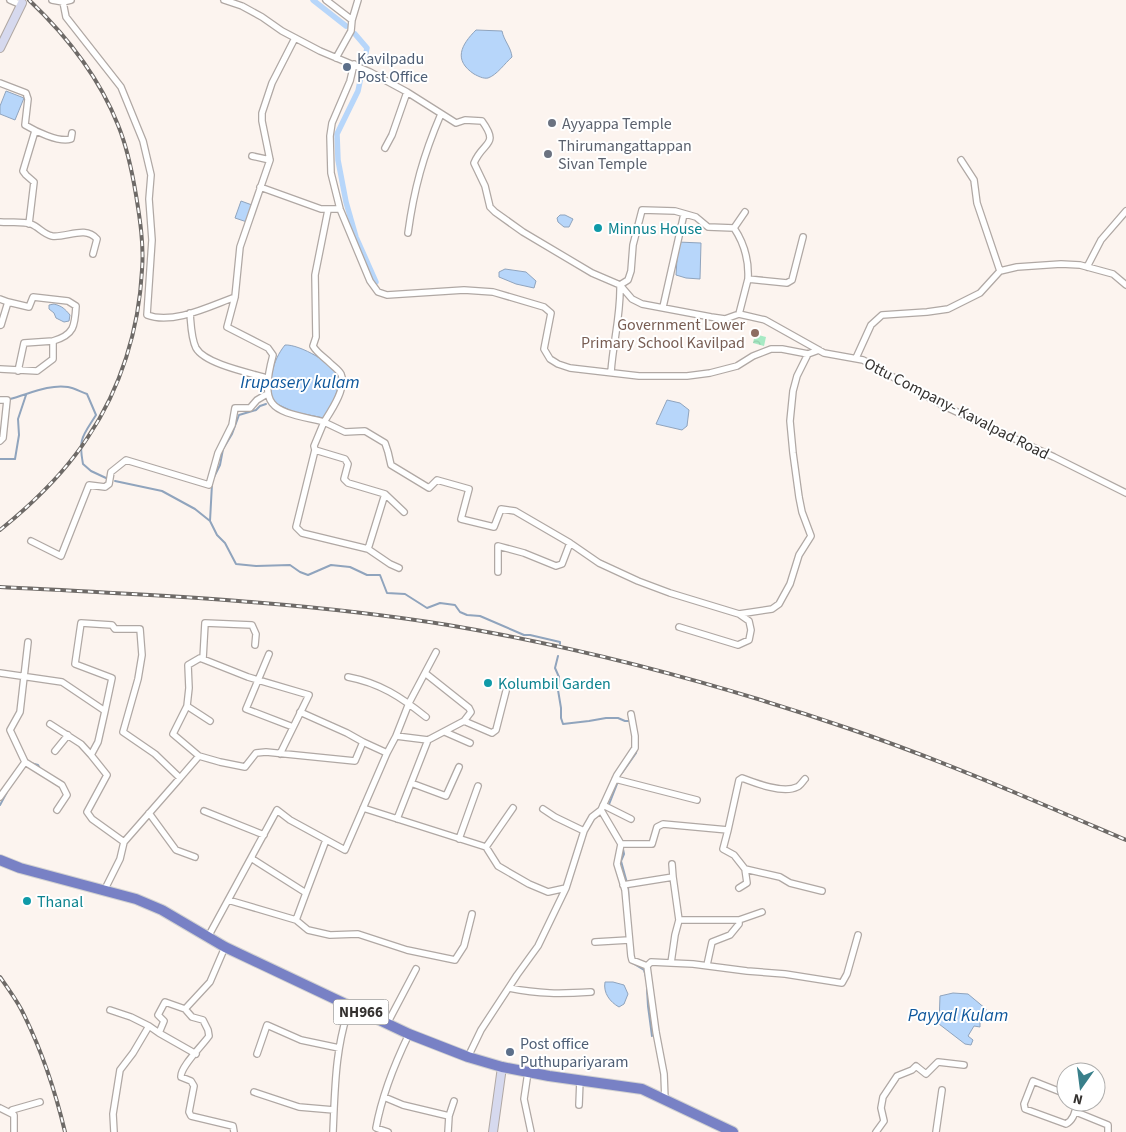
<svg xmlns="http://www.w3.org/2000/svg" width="1126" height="1132" viewBox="0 0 1126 1132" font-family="'Source Sans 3',sans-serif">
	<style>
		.park { fill: url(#park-crowns) }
		.water { fill: #b7d6fa; stroke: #90a4bd }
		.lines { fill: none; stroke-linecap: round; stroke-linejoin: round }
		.stream { stroke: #90a4bd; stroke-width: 2 }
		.canal { stroke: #b7d6fa; stroke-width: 5.5 }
		.street-casing { stroke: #b0a8a4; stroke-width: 8 }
		.secondary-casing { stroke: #b0a8a4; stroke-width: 10 }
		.highway-casing { stroke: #d2d2d1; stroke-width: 12 }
		.street { stroke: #fff; stroke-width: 5.5 }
		.secondary { stroke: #d6d9ee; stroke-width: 8 }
		.highway { stroke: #7881c5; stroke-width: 10 }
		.rail-casing { stroke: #6e6a67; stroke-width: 4 }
		.rail { stroke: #fff; stroke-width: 2; stroke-dasharray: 5.5; stroke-linecap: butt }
		.service-dot { fill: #5c6f8a; stroke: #fff; stroke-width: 2 }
		.worship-dot { fill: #6b7280; stroke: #fff; stroke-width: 2 }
		.culture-dot { fill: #0f9aa8; stroke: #fff; stroke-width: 2 }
		.education-dot { fill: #8d6e63; stroke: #fff; stroke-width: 2 }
		.labels { text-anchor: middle; stroke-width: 4; stroke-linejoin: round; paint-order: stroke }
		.shield { fill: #fff; stroke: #716f6d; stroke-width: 1 }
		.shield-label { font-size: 15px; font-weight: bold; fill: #34312f }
		.service-label { font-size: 16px; fill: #4e5e75; stroke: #fff; text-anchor: start }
		.worship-label { font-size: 16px; fill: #5b616d; stroke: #fff; text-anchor: start }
		.culture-label { font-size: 16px; fill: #0d838f; stroke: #fff; text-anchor: start }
		.education-label { font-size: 16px; fill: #785e54; stroke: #fff; text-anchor: end }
		.street-label { font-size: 16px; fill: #34312f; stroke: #fff }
		.water-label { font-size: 18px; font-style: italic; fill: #0e579c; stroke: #fff }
	</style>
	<defs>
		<pattern id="park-crowns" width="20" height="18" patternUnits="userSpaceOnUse" patternTransform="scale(1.25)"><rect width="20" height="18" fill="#a7eac4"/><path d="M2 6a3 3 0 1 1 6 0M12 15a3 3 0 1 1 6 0" fill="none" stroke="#90c9a9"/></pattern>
	</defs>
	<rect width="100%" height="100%" fill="#fcf4ef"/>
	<path class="park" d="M 755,334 L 766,337 L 764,346 L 753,343 Z"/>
	<path class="water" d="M 476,30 L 502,31 C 504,41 511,47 512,57 C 505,63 497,75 488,78 C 483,79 478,76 474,74 C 453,60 461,45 476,30 Z
		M 6,91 L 24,98 L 15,120 L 0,114 L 0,106 Z
		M 241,201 L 252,205 L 247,222 L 235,218 Z
		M 560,215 L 565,215 L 573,219 L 569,227 L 564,227 L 558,222 L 557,218 Z
		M 678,242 L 701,243 L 700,279 L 686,278 L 676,275 Z
		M 505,269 L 526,272 L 536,281 L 534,288 L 516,284 L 499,277 L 499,272 Z
		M 54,304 C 62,306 65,309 70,315 L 69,321 L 64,322 L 56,318 L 54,313 L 49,309 L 49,305 Z
		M 285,345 C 299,344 336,364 339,379 C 341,386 329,412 324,418 L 294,412 L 273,402 C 268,382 272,361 285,345 Z
		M 667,400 L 680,403 L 689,410 L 687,426 L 682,430 L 656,424 Z
		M 605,982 L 613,982 L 624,985 L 628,994 L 624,1004 L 619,1007 C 610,1002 603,993 605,982 Z
		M 953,993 L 968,994 L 986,1009 L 984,1017 L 980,1017 L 980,1027 L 974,1026 L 968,1036 L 973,1040 L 971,1045 L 965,1044 L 939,1024 L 940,996 Z"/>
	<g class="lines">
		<path class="stream" d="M 7,399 L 10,399 C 29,394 49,384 68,387 C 74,388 81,392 87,394 L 96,415 C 83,436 78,438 83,464 L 91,471 L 106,478
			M 0,459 L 15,459 L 19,435 L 18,419 L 26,395
			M 214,477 L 220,465 L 223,449 L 232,434 L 239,415 L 256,410 L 260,406 L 266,404
			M 115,481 L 162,491 L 195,509 L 210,521
			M 212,484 L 210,521 L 217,535 L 225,543 L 236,564 L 256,566 L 290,565 L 300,572 L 308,575 L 331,565 L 350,567 L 367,575 L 380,575 L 387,593 L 405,594 L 427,608 L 440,603 L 455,605 L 460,612 L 467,615 L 480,616 L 524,635 L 530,635 L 560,642 L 560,644
			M 558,656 L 555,668 L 559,677 L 558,690 L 561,708 L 561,718 L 563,724 L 589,721 L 606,718 L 618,718 L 625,721 L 631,721
			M 31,763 L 38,765 L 41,770
			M 622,773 L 636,753 L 638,740
			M 0,805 L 7,792
			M 608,807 L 617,784
			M 614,827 L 620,838
			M 623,849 L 624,854 L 621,861 L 627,883
			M 628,886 L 629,908
			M 631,962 L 644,970 L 646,977
			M 647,989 L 648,1006 L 652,1036"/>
		<path class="canal" d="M 313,0 L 346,26
			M 355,34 L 367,48 L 358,91 L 337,134 L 338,160 L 346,202 L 356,237 L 376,282"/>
		<defs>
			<path id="street" d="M 10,0 L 17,3 L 22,3
				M 52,0 L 63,2 L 71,0
				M 224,0 L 242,6 L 262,17 L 282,31 L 320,51 L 370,72 L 407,92 L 456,123 L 465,120 L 482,121 C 500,146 483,141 474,163 L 485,186 L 490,207 L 495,212 L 523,232 L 592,273 L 620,285 L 632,299 L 642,304 L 711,317 L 725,319 L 739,314 L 765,320 L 824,353 L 863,360 L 944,406 L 1054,457 L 1126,493
				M 326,0 L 352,20 L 358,0
				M 63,2 L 66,17 L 121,87 L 143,141 L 151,175 L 149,199 L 152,240 L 147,315 C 173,325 210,306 235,297
				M 295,38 L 272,83 L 262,113 L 262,121 L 270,160 L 240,247 L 235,297 L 227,327 L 268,348 L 273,355 C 258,412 274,410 324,422 L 314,446 L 315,450 L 345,459 L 348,464 L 344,479 L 348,483 L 385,494 L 404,512
				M 336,58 L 351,31 L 352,20
				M 354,64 L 350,81 L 332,123 L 330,136 L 331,173 L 340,209 L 370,281 L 378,292 L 387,295 L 464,290 L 493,292 L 544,307 L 551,313 L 544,349 L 550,359 L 558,364 L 570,368 L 639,376 L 687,376 L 710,373 L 737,366 L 753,356 L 771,349 L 782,349 L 808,354 L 819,350
				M 0,83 L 26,93 L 28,99 L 25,125 C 35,131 59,143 71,139 L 72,133
				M 385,148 L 392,135 L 407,92
				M 252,156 L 270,160
				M 961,160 L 974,180 L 977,203 L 1000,271
				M 260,187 L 321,209 L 340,209
				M 328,210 L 315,275 L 316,337 L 313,346 C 317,353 324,357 330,363 C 333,366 339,370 341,374 C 347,388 331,411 324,422 L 345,432 L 365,431 L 385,443 L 388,452 L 391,465 L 429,488 L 437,480 L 469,489 L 461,519 L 494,527 L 501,509 L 515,511 L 570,543 L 599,563 L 638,581 L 670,593 L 739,614 L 749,621 L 751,630 L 749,640 L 738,645 L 679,627
				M 0,222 C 10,223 22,221 31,224 C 39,227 43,234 52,236 C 67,238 85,225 97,239 L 93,254
				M 29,224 L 34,182 L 26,175 L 23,171 L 35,131
				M 734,228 L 745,212
				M 408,233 C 414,189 423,156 441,114
				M 1087,267 L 1101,240 L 1126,211
				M 0,299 L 8,302
				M 663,307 L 684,214
				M 190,313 C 191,324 191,338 196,348 C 205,364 250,373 267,378
				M 739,314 L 748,279
				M 0,324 L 1,325 L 8,302 L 29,307 L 33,297 L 68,301 L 76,306 C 75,326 74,335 53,341
				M 856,358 L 871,325 L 882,315 L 927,312 L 948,309 L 980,293 L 1000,271 L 1017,267 L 1061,264 L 1080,265 L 1113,274 L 1126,285
				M 0,369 L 37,371 L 53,359 L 53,341 L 24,343 L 18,371
				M 611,372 C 613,342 621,315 620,285 L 628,280 L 631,271 L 633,245 L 642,210 L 675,211 L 696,217 L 708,227 L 734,228 C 744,243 749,261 748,279 L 787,283 L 792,280 L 803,237
				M 0,400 L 7,400 L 3,438 L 0,441
				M 315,450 L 296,527 L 302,533 L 368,549 L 390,564 L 399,568
				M 31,541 L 61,556 L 89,485 L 105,487 L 109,484 L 111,472 L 126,460 L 209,485 L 218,453 L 232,425 L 235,408 L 250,408 L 257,400 L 267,394
				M 368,549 L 385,494
				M 498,572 L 498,546 L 524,553 L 556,566 L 562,564 L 570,543
				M 739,614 L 772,609 L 779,604 L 790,584 L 799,555 L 811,536 L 802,512 L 799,497 L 793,453 L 790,421 L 793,391 L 797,376 L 808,354
				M 269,654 L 246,709 L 293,727
				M 203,659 L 205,623 L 252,625 L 256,634 L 255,645
				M 0,673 L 62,682 L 105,711 L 98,742 L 91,755 L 107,775 L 87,812 L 92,819 L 124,842 L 120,859 L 104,891
				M 425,673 L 469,708 L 471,712 L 464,721
				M 348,677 C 380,683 401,697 426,717
				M 187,706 L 210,721
				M 105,711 L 112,678 L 75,664 L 81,623 L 112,625 L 115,629 L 140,629 L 142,655 L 138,679 L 123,732 L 155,754 L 180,778 L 124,842
				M 300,712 L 347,733 L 363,742
				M 631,714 L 635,736 L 635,748 L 617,775 L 601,810 L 621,844 L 617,864 L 625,890 L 631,956 L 632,960 L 647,966 L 656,1032 L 664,1074 L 665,1100
				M 50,724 L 81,744 L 91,755
				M 445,732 L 470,743
				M 396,736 L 409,703 L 436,652
				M 55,751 L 68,735
				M 387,753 L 396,736 L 428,740 L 464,721 L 492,733 L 496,730 L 506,691
				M 199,756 L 173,734 L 187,706 L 189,688 L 188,665 L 200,658 L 248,677 L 309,695 L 280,754
				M 25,762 L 62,785 L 67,795 L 57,810
				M 180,778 L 199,756 L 220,762 L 245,767 L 256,753 L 266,752 L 355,761 L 363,742 L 387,753 L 345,850 L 290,820 L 277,810 L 208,937
				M 615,779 L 697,800
				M 411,783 L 446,796 L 459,767
				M 0,797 L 25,762 L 10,730 L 20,712 L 28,642
				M 603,805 L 631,819
				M 363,808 L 486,847 L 513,808
				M 543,809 L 555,817 L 584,831
				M 204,811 L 264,835
				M 149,813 L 176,850 L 195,857
				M 397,819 L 428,740
				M 728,830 L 739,780 L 742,778 C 755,783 783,794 797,787 C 800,786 803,781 805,779
				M 459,839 L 478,786
				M 621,844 L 652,844 L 657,827 L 663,824 L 728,830 L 723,849 L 734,855 L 745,869 L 780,877 L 790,883 L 822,891
				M 486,847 L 498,866 L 529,884 L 548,892 L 566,888 L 584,831 L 592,817 L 601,810
				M 251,858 L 306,893 L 326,840
				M 672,864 L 673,877
				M 623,885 L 673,877 L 679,920 L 675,935 L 671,963 L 651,962 L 647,966
				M 739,888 L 747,883 L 745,869
				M 228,900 L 296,920 L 308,930 L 330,935 L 358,934 L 407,950 L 455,960 L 464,946 L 472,914
				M 296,920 L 306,893
				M 679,920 L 739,920 L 762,912
				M 595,942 L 629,940
				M 671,963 L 693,964 L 747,971 L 785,974 L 842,983 L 847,974 L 858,935
				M 707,965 L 712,942 L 730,935 L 739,924 L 739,920
				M 509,988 C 540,994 559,994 591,992
				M 185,1009 L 192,1017 L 203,1020 L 208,1030 L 209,1036 C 202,1046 180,1067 181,1077 L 191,1081 L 194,1086 L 189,1112 L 191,1116 L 233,1126 L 234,1132
				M 110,1010 L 131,1017 L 149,1026
				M 387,1024 L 416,969
				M 159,1033 L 196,1054
				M 257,1054 L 267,1025 L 301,1040 L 339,1048
				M 468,1057 L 481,1030 L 517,975 L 538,946 L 566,888
				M 528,1072 L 524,1099 L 531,1132
				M 254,1092 L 299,1107 L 334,1110
				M 1066,1094 L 1033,1081 L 1024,1104 L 1025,1109 L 1066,1124 C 1074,1120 1076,1111 1077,1102
				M 384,1097 L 403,1105 L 449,1116 L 448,1132
				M 579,1105 L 580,1080
				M 0,1108 L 14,1115 L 14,1132
				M 1076,1112 L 1108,1125 L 1108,1132
				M 13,1114 L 12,1110 L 40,1102
				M 449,1116 L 454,1101
				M 114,1132 L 113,1114 L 120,1070 L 133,1053 L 149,1026 L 159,1033 L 164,1021 L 158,1015 L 165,1002 L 185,1009 L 210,982 L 225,947
				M 333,1132 C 335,1089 335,1047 350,1006
				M 388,1132 L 376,1128 C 382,1095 394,1065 409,1034
				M 876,1132 L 884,1121 L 881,1108 L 883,1097 L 897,1076 L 912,1070 L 916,1066 L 926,1074 L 938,1062 L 964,1065
				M 936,1132 L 942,1090"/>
			<path id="secondary" d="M 0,48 L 22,3
				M 493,1132 L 502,1067"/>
			<path id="highway" d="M 0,860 L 20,868 L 136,899 L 162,910 L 225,947 L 409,1034 L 468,1057 L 502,1067 L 549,1076 L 642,1089 L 733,1132"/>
		</defs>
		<use href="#street" class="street-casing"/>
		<use href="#secondary" class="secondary-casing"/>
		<use href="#highway" class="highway-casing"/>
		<use href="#street" class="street"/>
		<use href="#secondary" class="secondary"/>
		<use href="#highway" class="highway"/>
		<defs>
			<path id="rail" d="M 0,530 C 31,505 66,471 88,437 C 121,388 139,329 142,270 C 144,245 140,219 136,195 C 132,171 127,147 118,125 C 99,77 66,35 29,0
				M 0,587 C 150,595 300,601 448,625 C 584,648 719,684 850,729 C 944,761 1035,801 1126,840
				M 0,977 C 7,987 15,998 21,1009 C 41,1048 55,1090 65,1132"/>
		</defs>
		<use href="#rail" class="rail-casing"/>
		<use href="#rail" class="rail"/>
	</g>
	<g class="service-dot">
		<circle cx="347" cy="67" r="5"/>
		<circle cx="510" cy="1052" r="5"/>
	</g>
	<g class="worship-dot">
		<circle cx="552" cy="123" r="5"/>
		<circle cx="548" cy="154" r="5"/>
	</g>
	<g class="culture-dot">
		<circle cx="598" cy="228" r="5"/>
		<circle cx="488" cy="683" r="5"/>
		<circle cx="27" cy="901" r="5"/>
	</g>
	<circle class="education-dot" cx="755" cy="333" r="5"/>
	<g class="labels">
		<rect class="shield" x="333.5" y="999.5" width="55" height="25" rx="4"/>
		<g class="shield-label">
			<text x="361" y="1017">NH966</text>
		</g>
		<g class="service-label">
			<text x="357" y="64">Kavilpadu<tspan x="357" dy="18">Post Office</tspan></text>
			<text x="520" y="1049">Post office<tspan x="520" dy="18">Puthupariyaram</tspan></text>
		</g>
		<g class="worship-label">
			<text x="562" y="129">Ayyappa Temple</text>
			<text x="558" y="151">Thirumangattappan<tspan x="558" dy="18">Sivan Temple</tspan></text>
		</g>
		<g class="culture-label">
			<text x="608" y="234">Minnus House</text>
			<text x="498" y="689">Kolumbil Garden</text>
			<text x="37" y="907">Thanal</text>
		</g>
		<g class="education-label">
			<text x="745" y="330">Government Lower<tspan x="745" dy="18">Primary School Kavilpad</tspan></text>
		</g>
		<g class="street-label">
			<text transform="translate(957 408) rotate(27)" y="6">Ottu Company- Kavalpad Road</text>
		</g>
		<g class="water-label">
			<text x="300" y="388">Irupasery kulam</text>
			<text x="958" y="1021">Payyal Kulam</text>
		</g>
	</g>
	<g transform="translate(1081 1087) rotate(194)"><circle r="24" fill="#ffffff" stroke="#aeadac"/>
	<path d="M0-4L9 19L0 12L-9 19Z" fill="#397f8a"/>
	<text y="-8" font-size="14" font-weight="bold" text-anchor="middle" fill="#34312f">N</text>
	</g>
</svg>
